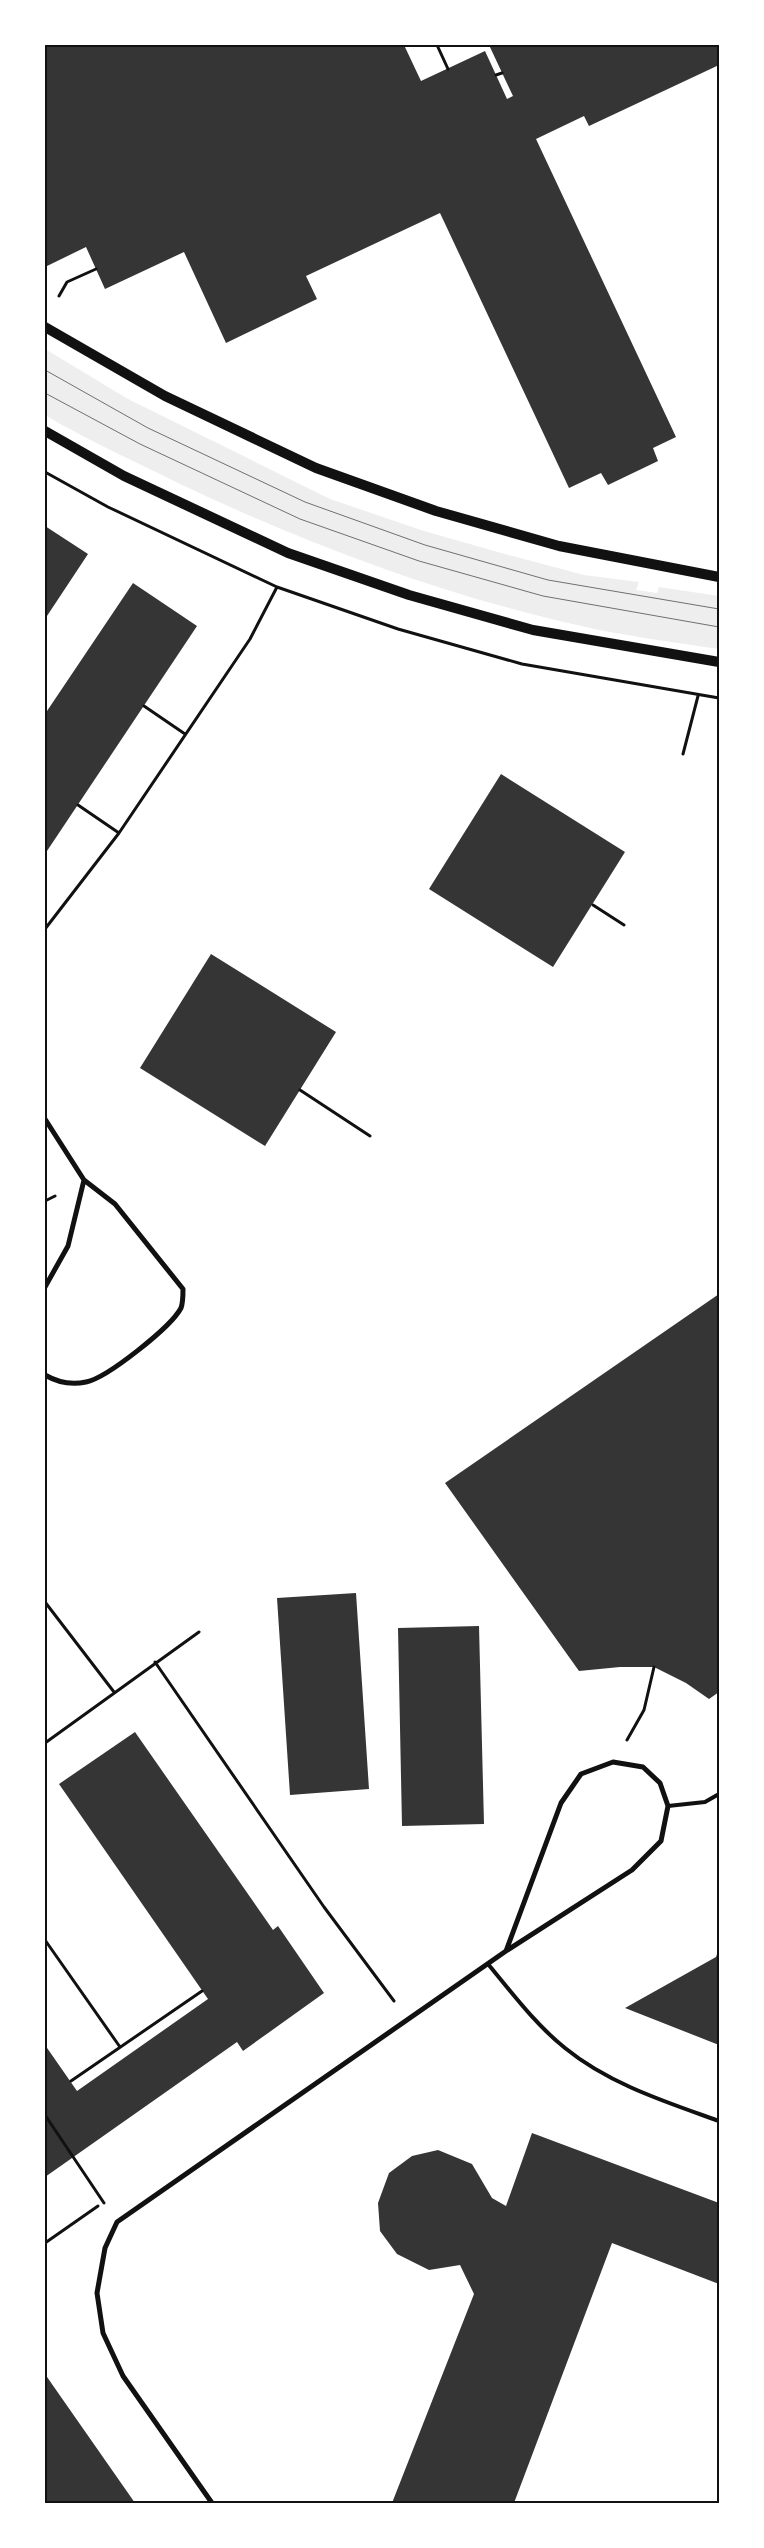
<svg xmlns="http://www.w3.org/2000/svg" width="764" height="2548" viewBox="0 0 764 2548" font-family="Rubik,sans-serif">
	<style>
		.green { fill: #eee }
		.building { fill: #353535 }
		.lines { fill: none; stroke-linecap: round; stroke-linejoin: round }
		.path { stroke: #111; stroke-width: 3 }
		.service { stroke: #111; stroke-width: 4 }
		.minor { stroke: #111; stroke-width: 5 }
		.secondary { stroke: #111; stroke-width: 10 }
		.tram { stroke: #707070; stroke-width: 1 }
		.neatline { fill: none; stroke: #111; stroke-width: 2 }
	</style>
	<rect width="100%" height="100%" fill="#fff"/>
	<path class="green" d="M 45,349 L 128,399 L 330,499 L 424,531 L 505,554 L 584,575 L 639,582 L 636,590 L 657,593 L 659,587 L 719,596 L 719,649 C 672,642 624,636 577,625 C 439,594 304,543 176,482 C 132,460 87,440 45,415 Z"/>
	<path class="building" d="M 45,45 L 404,45 L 421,81 L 485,51 L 507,99 L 513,96 L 489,45 L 719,45 L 719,65 L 589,126 L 584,116 L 536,139 L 676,437 L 653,448 L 658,461 L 608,485 L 601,473 L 569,488 L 440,213 L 306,276 L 317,299 L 226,343 L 184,252 L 105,289 L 86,247 L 45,267 Z
		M 45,526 L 88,554 L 45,619 Z
		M 133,583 L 197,626 L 45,854 L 45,714 Z
		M 501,774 L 625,852 L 553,967 L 429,889 Z
		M 211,954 L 336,1032 L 265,1146 L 140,1068 Z
		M 719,1294 L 719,1692 L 709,1699 L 686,1683 L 654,1667 L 620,1667 L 579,1671 L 445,1483 Z
		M 356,1593 L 369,1789 L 290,1795 L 277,1598 Z
		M 479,1626 L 484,1824 L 402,1826 L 398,1628 Z
		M 135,1732 L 273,1930 L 278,1926 L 324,1993 L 243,2051 L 237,2042 L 45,2177 L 45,2045 L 77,2091 L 208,1999 L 59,1784 Z
		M 719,1949 L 719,2045 L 625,2008 L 716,1957 Z
		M 532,2133 L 719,2203 L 719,2284 L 612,2243 L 514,2503 L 392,2503 L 474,2294 L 460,2265 L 429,2270 L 397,2254 L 380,2231 L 378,2203 L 389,2173 L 412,2156 L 438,2150 L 472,2164 L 492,2198 L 506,2206 Z
		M 45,2374 L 54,2387 L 135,2503 L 45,2503 Z"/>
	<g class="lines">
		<path class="path" d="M 437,45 L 448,69
			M 496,75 L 502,73
			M 59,296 L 67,282 L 96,269
			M 45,472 L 108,507 L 277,587 L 398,629 L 522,664 L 719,698
			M 144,706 L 185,734
			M 683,754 L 698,696
			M 78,805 L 119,833
			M 593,905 L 624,925
			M 45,929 L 119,833 L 250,639 L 277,587
			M 300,1090 L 370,1136
			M 45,1201 L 55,1196
			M 45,1602 L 114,1692
			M 155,1662 L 324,1907 L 394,2001
			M 627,1740 L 644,1710 L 654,1667
			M 45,1743 L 199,1632
			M 45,1940 L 120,2047
			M 71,2081 L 202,1991
			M 45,2115 L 104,2203
			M 45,2243 L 98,2206"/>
		<path class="service" d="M 668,1806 L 705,1802 L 719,1794
			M 488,1964 C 512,1993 535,2024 565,2048 C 609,2084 666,2102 719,2121"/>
		<path class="minor" d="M 45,1119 L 84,1180 L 115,1204 L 183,1289 C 183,1295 183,1303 181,1308 C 171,1327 107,1378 86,1382 C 72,1385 57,1382 45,1375
			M 45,1287 L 68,1246 L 84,1180
			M 212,2503 L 123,2376 L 103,2333 L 97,2293 L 105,2248 L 117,2222 L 506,1951 L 632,1870 L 661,1841 L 668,1806 L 660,1783 L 643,1767 L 613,1762 L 581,1774 L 561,1803 L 506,1951"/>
		<path class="secondary" d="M 45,327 L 165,396 L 316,468 L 436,511 L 559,546 L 719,577
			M 45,431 L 124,476 L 288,553 L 409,595 L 533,630 L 719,662"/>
		<path class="tram" d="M 45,370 L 148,428 L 305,502 L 425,545 L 548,580 L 719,609
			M 45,393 L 140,444 L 300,519 L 419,561 L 543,596 L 719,627"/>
	</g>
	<rect width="764" height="2548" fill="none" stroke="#ffffff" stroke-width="92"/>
	<rect x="46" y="46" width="672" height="2456" class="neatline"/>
</svg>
